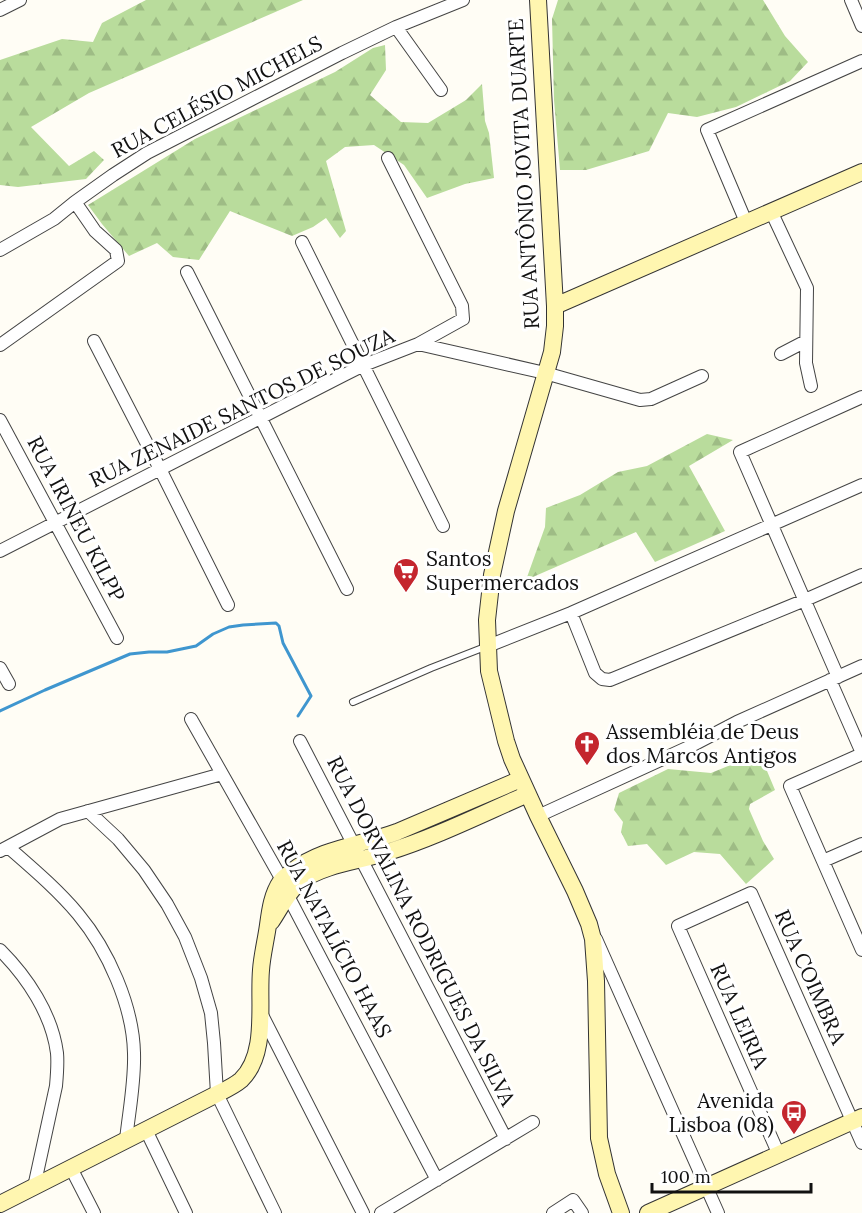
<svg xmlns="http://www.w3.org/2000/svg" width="862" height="1213" viewBox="0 0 862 1213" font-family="Lora,serif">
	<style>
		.forest { fill: url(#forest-firs) }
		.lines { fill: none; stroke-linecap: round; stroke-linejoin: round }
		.stream { stroke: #3f96cf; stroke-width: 3 }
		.lane-casing { stroke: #444; stroke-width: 8 }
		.street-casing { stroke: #444; stroke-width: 14 }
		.secondary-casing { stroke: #333; stroke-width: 18 }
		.lane { stroke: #fff; stroke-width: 6 }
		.street { stroke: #fff; stroke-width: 12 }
		.secondary { stroke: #fff6b0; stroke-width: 16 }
		.labels { text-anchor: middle; stroke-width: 6; stroke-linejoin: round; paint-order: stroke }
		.street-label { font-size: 21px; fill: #111; stroke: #fff }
		.poi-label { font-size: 21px; fill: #111; stroke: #fff; text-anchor: start }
	</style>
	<defs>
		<pattern id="forest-firs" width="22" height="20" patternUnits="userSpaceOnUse" patternTransform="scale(1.5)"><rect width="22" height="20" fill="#b9dc9c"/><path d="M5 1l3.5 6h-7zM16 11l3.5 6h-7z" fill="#9ebc85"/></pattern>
	</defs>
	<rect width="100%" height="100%" fill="#fffdf5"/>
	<path class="forest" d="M 146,0 L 303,0 L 89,93 L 31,127 L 69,166 L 94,151 L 104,160 L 86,179 L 18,187 L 0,185 L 0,60 L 62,39 L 93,42 L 102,23 Z
		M 558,0 L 763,0 L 785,36 L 808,62 L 790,81 L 736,107 L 697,117 L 668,113 L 649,151 L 586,170 L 560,170 L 554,100 L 552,19 Z
		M 385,45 L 386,70 L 370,95 L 401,122 L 428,123 L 466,100 L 482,84 L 485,121 L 489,133 L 494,178 L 465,184 L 427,198 L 404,165 L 374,145 L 345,147 L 326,161 L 346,231 L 340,238 L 326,218 L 313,227 L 292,236 L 230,211 L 199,260 L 173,257 L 157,243 L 129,256 L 102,224 L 88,205 L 195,139 L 335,72 L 373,48 Z
		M 707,434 L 733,440 L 689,466 L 725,531 L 655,562 L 636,532 L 526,580 L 545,527 L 546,508 L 580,495 L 618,472 L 647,466 Z
		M 755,755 L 767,771 L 775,790 L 750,804 L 749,809 L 763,841 L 774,859 L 746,884 L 720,854 L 694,852 L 666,865 L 647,844 L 628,846 L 621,832 L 623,822 L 614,810 L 619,793 L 668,769 L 711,773 Z"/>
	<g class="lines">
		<path class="stream" d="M 0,711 L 45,690 L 130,654 L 149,652 L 167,652 L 196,646 L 213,634 L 229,627 L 243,625 L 276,623 L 279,626 L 283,643 L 311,696 L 298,716"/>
		<defs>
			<path id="lane" d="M 353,702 L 431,668 L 485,647"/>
			<path id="street" d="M 851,0 L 862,26
				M 0,10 L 20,0
				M 396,27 L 441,90
				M 771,211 L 807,288 L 806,363 L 811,386
				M 746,222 L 707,130 L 862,61
				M 302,242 L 443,526
				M 0,250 L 54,219 L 75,202 L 113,175 L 147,153 L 342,53 L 396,27 L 463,0
				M 187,272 L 347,589
				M 94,341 L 160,469 L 228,605
				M 418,344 L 545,373 L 640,400 L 651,399 L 702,376
				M 0,345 L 118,261 L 116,250 L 95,231 L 75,202
				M 781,354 L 806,341
				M 0,420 L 117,638
				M 0,551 L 344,375 L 364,365 L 418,344 L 463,319 L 462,306 L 388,158
				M 571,613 L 595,673 L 602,679 L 610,680 L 805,600 L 862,575
				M 488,646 L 571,613 L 862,485
				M 0,668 L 9,684
				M 838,677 L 740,452 L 862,397
				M 830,680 L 862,753
				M 191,719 L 281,878 L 287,894 L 437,1180
				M 300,741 L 506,1139
				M 862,754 L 790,786 L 862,950
				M 88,811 L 118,839 L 144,870 L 167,904 L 185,937 L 201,978 L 211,1013 L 214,1043 L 217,1094 L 275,1213
				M 538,816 L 691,746 L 737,722 L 862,666
				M 8,847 C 32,868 57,889 78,914 C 108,950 133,1006 134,1053 C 135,1082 129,1111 126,1140
				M 0,851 L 60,819 L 222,774
				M 823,861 L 862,844
				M 596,939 L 718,1213
				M 0,950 C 27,977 52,1014 57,1053 C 58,1064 57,1075 56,1086 L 34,1187
				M 261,1013 L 363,1213
				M 146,1130 L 186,1213
				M 779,1155 L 678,926 L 751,893 L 862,1143
				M 71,1168 L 94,1213
				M 381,1213 L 533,1122
				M 553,1213 L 573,1200 L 582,1213"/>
			<path id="secondary" d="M 538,0 L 555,306 L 555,326 L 552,352 L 506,511 L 492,575 L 487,620 L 489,671 L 506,741 L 512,759 L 538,816 L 575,891 L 589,924 L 593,939 L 596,981 L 599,1138 L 607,1174 L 621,1213
				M 555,306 L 862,172
				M 271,922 C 280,909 288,891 301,881 C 325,864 361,861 388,852 C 436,837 482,814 528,794
				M 0,1204 L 217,1094 C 225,1090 234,1086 241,1080 C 268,1054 258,1004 261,970 C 262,955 266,940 268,925 C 270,910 272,894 281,881 C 283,878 288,875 291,872 C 321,848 362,845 397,832 L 521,779
				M 648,1213 L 862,1117"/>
		</defs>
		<use href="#lane" class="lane-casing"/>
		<use href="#street" class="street-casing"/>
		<use href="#secondary" class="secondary-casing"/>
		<use href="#lane" class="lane"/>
		<use href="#street" class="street"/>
		<use href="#secondary" class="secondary"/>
	</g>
	<defs>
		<symbol id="supermarket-pin" viewBox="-11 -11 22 30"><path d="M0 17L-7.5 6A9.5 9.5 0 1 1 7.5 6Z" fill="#c4262e" stroke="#fff"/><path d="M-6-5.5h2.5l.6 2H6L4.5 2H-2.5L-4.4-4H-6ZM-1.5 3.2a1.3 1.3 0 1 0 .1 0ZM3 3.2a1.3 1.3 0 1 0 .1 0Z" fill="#fff"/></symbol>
		<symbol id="church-pin" viewBox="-11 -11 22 30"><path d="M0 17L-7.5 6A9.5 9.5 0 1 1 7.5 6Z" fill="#c4262e" stroke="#fff"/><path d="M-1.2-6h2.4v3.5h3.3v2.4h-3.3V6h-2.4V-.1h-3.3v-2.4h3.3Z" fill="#fff"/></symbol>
		<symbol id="bus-pin" viewBox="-11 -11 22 30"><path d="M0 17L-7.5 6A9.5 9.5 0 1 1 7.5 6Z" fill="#c4262e" stroke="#fff"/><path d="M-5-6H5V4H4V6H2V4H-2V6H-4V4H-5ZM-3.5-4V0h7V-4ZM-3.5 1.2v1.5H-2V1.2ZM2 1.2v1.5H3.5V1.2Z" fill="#fff"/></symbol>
	</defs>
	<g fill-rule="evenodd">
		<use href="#supermarket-pin" x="391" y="556" width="30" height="40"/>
		<use href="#church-pin" x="572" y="729" width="30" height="40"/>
		<use href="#bus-pin" x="779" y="1098" width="30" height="40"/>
	</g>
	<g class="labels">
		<g class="street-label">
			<text transform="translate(217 97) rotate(-28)" y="7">RUA CELÉSIO MICHELS</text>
			<text transform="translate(524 174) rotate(-93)" y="7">RUA ANTÔNIO JOVITA DUARTE</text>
			<text transform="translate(242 408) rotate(-26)" y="7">RUA ZENAIDE SANTOS DE SOUZA</text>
			<text transform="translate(76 519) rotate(62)" y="7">RUA IRINEU KILPP</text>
			<text transform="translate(421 931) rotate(63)" y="7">RUA DORVALINA RODRIGUES DA SILVA</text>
			<text transform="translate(334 939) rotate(62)" y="7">RUA NATALÍCIO HAAS</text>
			<text transform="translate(810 977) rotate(66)" y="7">RUA COIMBRA</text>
			<text transform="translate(739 1016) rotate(66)" y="7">RUA LEIRIA</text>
		</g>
		<g class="poi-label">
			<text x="426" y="566">Santos<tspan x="426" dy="24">Supermercados</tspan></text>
			<text x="606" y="739">Assembléia de Deus<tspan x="606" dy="24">dos Marcos Antigos</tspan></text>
			<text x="774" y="1108" text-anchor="end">Avenida<tspan x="774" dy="24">Lisboa (08)</tspan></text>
		</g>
	</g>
	<path d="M652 1183v9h159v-9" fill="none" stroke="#111111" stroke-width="3"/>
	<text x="661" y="1183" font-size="18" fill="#111111" stroke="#ffffff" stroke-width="4.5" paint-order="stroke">100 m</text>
</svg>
